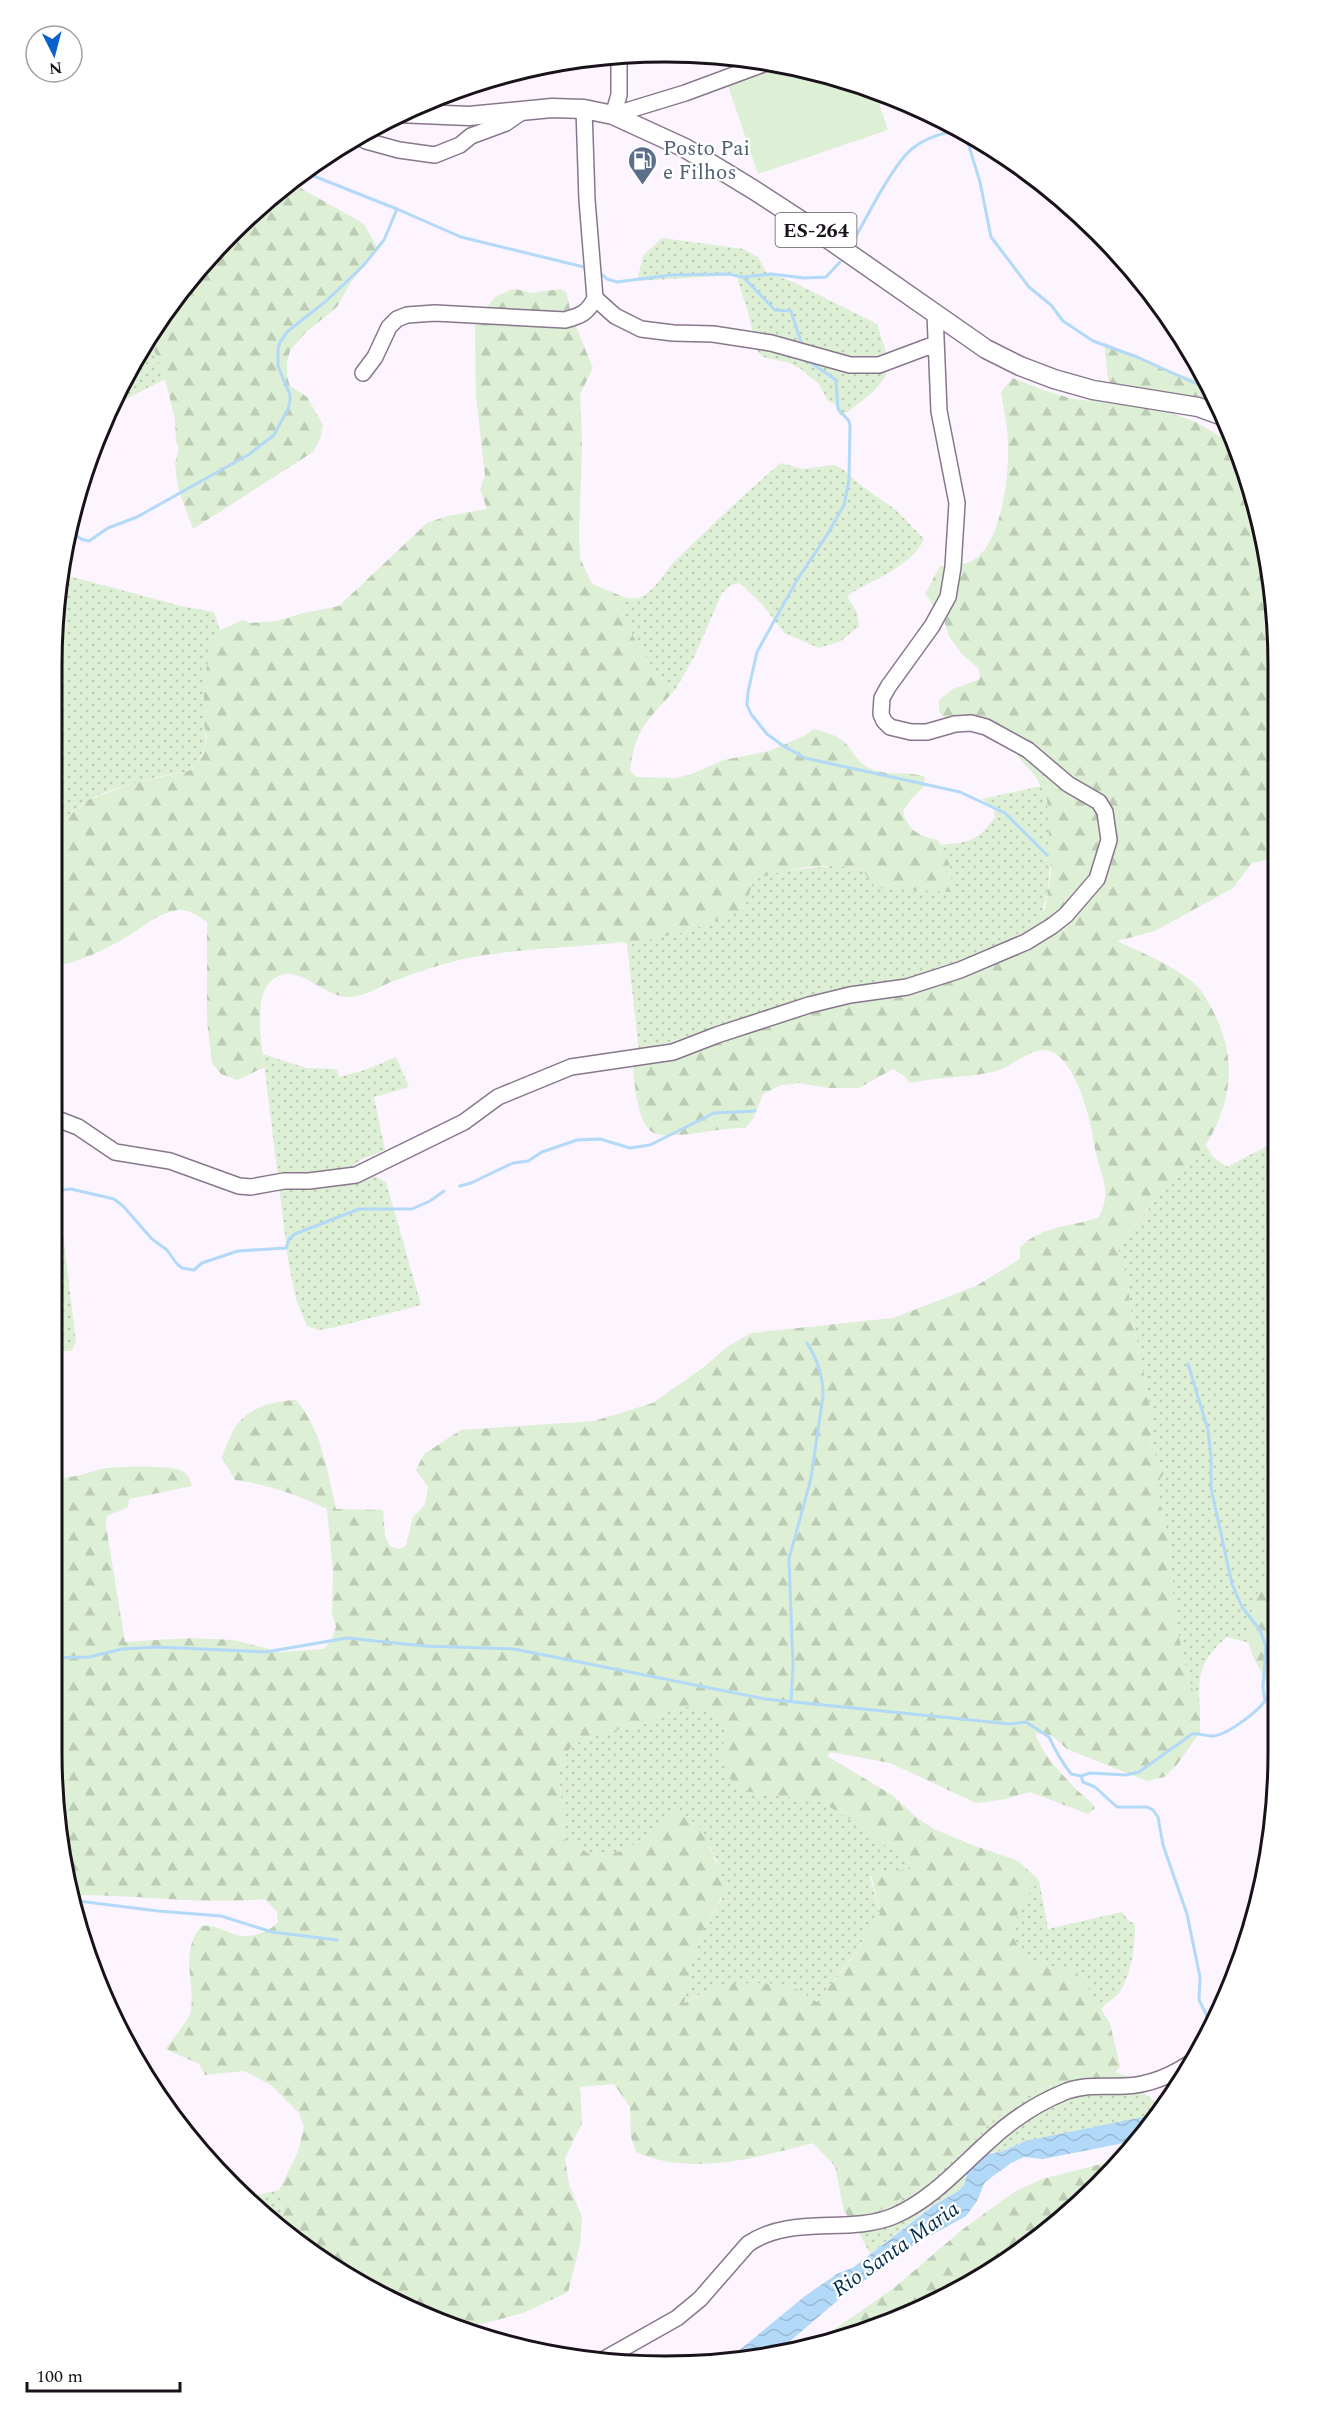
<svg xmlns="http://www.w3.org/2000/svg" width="1329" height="2418" viewBox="0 0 1329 2418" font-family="Spectral,serif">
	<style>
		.grass { fill: url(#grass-dots) }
		.forest { fill: url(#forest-firs); fill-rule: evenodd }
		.pitch { fill: #ddefd4 }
		.water { fill: url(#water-waves) }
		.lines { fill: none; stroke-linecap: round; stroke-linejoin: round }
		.stream { stroke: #b3d9f9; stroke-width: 3 }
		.minor-casing { stroke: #88768d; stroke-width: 18 }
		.major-casing { stroke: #88768d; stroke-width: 21 }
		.minor { stroke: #fff; stroke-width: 15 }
		.major { stroke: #fff; stroke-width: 18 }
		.labels { text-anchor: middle; stroke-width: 4.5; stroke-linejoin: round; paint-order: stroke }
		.shield { fill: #fff; stroke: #5e595f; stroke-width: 1.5 }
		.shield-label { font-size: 20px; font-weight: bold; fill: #19121a }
		.service-label { font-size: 21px; fill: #4e5e75; stroke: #fff; text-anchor: start }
		.water-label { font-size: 22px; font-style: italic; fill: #002e4c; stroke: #fff }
		.rim { fill: none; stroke: #19121a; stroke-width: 3 }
	</style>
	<defs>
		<pattern id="grass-dots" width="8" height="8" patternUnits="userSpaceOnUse" patternTransform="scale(1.5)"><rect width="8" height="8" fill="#ddefd4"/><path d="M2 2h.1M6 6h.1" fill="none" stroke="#bdccb5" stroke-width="1.8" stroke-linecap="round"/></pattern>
		<pattern id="forest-firs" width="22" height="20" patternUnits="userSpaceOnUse" patternTransform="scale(1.5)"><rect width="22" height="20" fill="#ddefd4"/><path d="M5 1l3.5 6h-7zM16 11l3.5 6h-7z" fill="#bdccb5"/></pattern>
		<pattern id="water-waves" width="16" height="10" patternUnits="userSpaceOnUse" patternTransform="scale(1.5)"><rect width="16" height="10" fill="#b3d9f9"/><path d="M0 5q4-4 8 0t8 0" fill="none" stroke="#99b9d5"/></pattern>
	</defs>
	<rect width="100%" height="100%" fill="#fcf4fe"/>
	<path class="grass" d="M 662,238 L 743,249 L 758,257 L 766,272 L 793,282 L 877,324 C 880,335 889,356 888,366 C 888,385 854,407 840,417 L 836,405 L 828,401 L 819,384 L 801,369 L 789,363 L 763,357 L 757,351 L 748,312 L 736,275 L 637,281 L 643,256 Z
		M 149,336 L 165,379 L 114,405 L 133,358 Z
		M 781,463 L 802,469 L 834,465 L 844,470 L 863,487 L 896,510 L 924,539 C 912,567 872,579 847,596 L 857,613 L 859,626 L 841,641 L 819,648 L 784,633 L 763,605 L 740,583 L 731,585 L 722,593 L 694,657 L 675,690 C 653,675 630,635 622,610 C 621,606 623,601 624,597 C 632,599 638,600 645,595 C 658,586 665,571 676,560 C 710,527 744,494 781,463 Z
		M 61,574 L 181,606 L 214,612 L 220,630 L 212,639 L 204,724 C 209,746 203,756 187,772 C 164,774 107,788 87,801 C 79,806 72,813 65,819 L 52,819 L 52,625 Z
		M 1041,786 L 1047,799 L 1051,852 L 1048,890 L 1042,912 L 1031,927 L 1012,942 L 913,979 L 733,1023 L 639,1051 L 627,944 L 689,931 L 754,880 L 780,871 L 842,865 L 953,892 L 949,863 L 940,845 C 969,842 977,842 995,817 L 994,809 L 982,799 Z
		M 263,1054 L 306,1068 L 337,1069 L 339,1077 L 365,1070 L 396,1057 L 409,1087 L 374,1097 L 385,1150 L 360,1160 L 350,1168 L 353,1175 L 376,1177 L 386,1182 L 421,1305 L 336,1327 L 319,1330 L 307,1326 L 296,1299 L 288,1260 Z
		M 1275,1142 L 1276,1579 L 1268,1576 L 1250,1619 L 1250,1643 L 1227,1637 C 1201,1659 1197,1675 1200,1707 L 1188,1678 L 1174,1613 L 1171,1552 L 1158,1495 L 1158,1482 L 1166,1470 L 1152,1451 L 1149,1397 L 1132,1319 L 1125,1262 L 1117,1248 L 1163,1191 L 1193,1161 L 1205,1144 L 1212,1156 L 1227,1167 Z
		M 52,1217 L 61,1217 L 76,1342 L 71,1351 L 51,1351 Z
		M 693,1705 L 720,1715 L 726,1737 L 749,1792 L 820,1801 L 857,1824 L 916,1868 L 870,1877 L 880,1913 L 852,1957 L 817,2002 L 788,1984 L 721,1984 L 683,2003 L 691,1966 L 704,1928 L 722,1898 L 717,1862 L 710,1847 L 676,1810 L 668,1820 L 640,1841 L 623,1851 L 591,1855 L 564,1839 L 559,1769 L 566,1752 L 575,1744 L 590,1738 L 616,1730 L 637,1728 L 668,1711 Z
		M 1039,1880 L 1048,1929 L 1122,1912 L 1129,1921 L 1135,1924 C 1135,1946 1132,1976 1118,1994 C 1113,2000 1106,2002 1101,2010 L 1075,1971 L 1025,1960 L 1013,1937 L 1019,1908 Z
		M 1115,2072 L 1144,2082 L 1138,2088 L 1163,2109 L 1159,2116 L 1025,2141 L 1003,2151 L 991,2152 L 966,2175 L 964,2185 L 958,2191 L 933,2205 L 870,2254 L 855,2225 L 927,2183 L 963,2152 L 990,2123 L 1023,2095 L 1058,2084 L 1091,2085 L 1111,2078 Z
		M 279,2190 L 286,2234 L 260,2215 L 245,2198 Z"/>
	<path class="forest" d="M 288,181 L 364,224 L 378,249 L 351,282 L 337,307 L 305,333 L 290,351 L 287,361 L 287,376 L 290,386 L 307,397 L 323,425 L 321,436 L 313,452 L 193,529 L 178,488 L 175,464 L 179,448 L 176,442 L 175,419 L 165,379 L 149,336 L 203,260 Z
		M 516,289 L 531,293 L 560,289 L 566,292 L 573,320 L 593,368 L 580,394 L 582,442 L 579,533 L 580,558 L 592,584 L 624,597 C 623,601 621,606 622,610 C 630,635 653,675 675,690 C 648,720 635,728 630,770 L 636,777 L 675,778 L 689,775 L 724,760 L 769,751 L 804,736 L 814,729 C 823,731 837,735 844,742 C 854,751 855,761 869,768 C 887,777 907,770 925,777 L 924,787 L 912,798 L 903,811 C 907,830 920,837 938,840 L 949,863 L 953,892 L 876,888 L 862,869 C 826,862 788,868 754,880 L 744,909 L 689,931 L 627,944 L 623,942 C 572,948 519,948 468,958 C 444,963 418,972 394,981 C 379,986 364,998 347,997 C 321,996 297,960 272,980 C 253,994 261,1047 265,1067 L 237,1080 L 221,1074 L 212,1063 L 207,1020 L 207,922 C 198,916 189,909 178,910 C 161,912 146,924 133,933 C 110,947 79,964 52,966 L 52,819 L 65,819 L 88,800 L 133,783 L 189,771 L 203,754 L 207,738 L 204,724 L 204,682 L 212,639 L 220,630 L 243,620 L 250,623 L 277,621 L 304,613 L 339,606 L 427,523 L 447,516 L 487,509 L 480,489 L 485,476 L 476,395 L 475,322 L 495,297 L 508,291 Z
		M 1104,342 L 1157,367 L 1203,382 L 1222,419 L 1109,387 Z
		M 1013,378 L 1043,390 L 1073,399 L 1121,403 L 1167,412 L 1196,422 L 1235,446 L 1245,467 L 1273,585 L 1274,858 L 1252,863 L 1233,888 L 1155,931 L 1117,941 C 1142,953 1173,965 1194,983 C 1202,990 1207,1000 1212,1009 C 1235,1052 1234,1093 1211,1136 C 1199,1158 1180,1173 1163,1191 C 1147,1209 1132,1229 1117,1248 L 1125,1262 L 1132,1320 L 1149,1397 L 1152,1451 L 1166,1470 L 1158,1482 L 1158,1495 L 1171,1552 L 1174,1613 L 1188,1678 L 1200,1707 L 1200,1732 L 1176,1766 L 1164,1777 L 1147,1781 L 1067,1749 L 1051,1735 L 1035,1733 C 1042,1754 1059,1771 1075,1788 C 1081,1795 1090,1799 1095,1808 L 1088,1814 L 1030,1792 L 1001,1800 L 976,1803 L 890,1763 L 831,1752 L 827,1756 L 892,1795 L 916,1817 L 934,1829 L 967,1843 L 1018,1861 L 1039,1880 L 1019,1908 L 1013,1937 L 1025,1960 L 1075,1971 L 1089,1989 L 1110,2024 L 1120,2066 L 1111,2078 L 1091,2085 L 1057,2084 L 1023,2095 L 990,2123 L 963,2152 L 927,2183 L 855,2225 L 844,2211 L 835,2166 L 813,2143 C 758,2157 691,2177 636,2152 L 631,2137 L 630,2107 L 614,2084 L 580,2087 L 582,2123 L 565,2158 L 569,2184 L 582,2218 L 580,2244 L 568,2292 L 523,2313 L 458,2330 L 429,2320 L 324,2264 L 286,2234 L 279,2190 L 298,2152 L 304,2127 L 299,2113 L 271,2085 L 244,2071 L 205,2075 L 199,2064 L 166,2049 C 171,2040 190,2020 191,2011 C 195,1981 179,1950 202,1926 C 216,1925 221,1930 234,1934 C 249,1940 266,1933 278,1923 L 277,1912 L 265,1899 C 200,1905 134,1894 69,1895 L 63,1873 L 51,1753 L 51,1478 C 71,1478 79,1476 97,1470 C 108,1466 173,1465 182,1471 C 188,1474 190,1479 192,1486 L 129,1499 L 128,1507 L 107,1516 L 106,1526 L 125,1642 L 190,1638 L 233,1640 L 281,1652 L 324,1649 L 331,1641 L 336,1627 L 332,1614 L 333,1571 L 327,1509 C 298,1495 267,1484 235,1480 L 222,1457 C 226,1447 230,1435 236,1426 C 249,1407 274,1401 296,1400 C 321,1428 328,1473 336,1509 L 383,1510 L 385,1536 L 390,1546 L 399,1549 L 406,1546 L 413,1517 L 425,1505 L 428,1487 L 416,1470 L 424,1454 L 461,1430 L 594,1421 L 653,1403 L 704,1367 L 727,1347 L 751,1333 L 893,1318 L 976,1286 L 1020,1259 L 1020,1247 C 1045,1224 1070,1228 1099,1217 C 1114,1189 1098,1172 1094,1143 C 1091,1119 1072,1041 1037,1051 C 1022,1055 1008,1069 992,1072 C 965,1078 937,1077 910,1083 L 904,1076 L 893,1069 L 859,1088 L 828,1088 L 800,1083 L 781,1085 L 763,1094 L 753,1119 L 745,1128 C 721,1127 678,1139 657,1134 C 635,1129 634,1072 632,1054 L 733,1023 L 913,979 L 1012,942 L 1031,927 L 1045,908 L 1051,874 L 1047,799 L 1036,777 L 1021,760 L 1006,739 L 949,723 L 939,712 L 939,700 L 953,689 L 980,679 L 979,669 L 961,653 L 949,636 L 943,617 L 925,594 L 940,566 C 951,565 966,566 975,559 C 1001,542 1009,477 1008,447 C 1008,429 1004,410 1001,392 ZM 693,1706 L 720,1715 L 726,1737 L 719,1755 L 731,1780 L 749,1792 L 820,1801 L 857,1824 L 916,1868 L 871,1874 L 880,1913 L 852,1958 L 817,2002 L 788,1984 L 757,1983 L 721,1984 L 684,2003 L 691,1966 L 704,1928 L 727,1887 L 700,1827 L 679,1811 L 675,1810 L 668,1819 L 640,1841 L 623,1851 L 591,1855 L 564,1839 L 559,1769 L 566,1752 L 575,1744 L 590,1738 L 616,1730 L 637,1728 L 668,1711 Z
		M 1268,1576 L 1276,1579 L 1276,1708 C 1273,1689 1261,1673 1253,1656 C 1242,1633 1253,1595 1268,1576 Z
		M 1121,2159 C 1104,2178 1087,2199 1068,2216 C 1002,2272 892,2335 806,2349 L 894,2288 L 963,2229 L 1014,2192 L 1042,2179 Z"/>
	<path class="pitch" d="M 786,66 L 861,83 L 874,89 L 888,130 L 758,174 L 728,86 Z"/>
	<path class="water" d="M 1148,2116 L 1159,2116 L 1139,2140 L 1043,2159 L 1024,2157 L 1011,2163 L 985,2182 L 977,2201 L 966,2216 L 914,2245 L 844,2295 L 775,2354 L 725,2362 L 805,2296 L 837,2274 L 854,2267 L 934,2205 L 958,2191 L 964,2185 L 968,2171 L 983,2155 L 1003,2151 L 1025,2141 Z"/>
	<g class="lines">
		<path class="stream" d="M 964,130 L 980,182 L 991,237 L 1029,287 L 1051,305 L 1063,321 L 1093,341 L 1137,357 L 1206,388
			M 301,171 L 397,209 L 461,237 L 588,268
			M 854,240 C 866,218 895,161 913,148 C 927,137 944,133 961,129
			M 598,271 L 607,279 L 617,282 L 671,275 L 728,274 L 743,277 L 771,274 L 804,278 L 826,277 L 840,262
			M 743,277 L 775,310 L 791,311 L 801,342
			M 807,360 L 836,380 L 838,409 L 849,421 L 850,426 L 849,480 L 844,505 L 827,535 L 797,580 L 757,652 L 748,692 L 747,705 L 751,714 L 767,734 L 782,745 L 805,758 L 960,792 L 1005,813 L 1047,855
			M 72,532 L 81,539 L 89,541 L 108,528 L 137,517 L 248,455 L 274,435 L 288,409 L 290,401 L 290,395 L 278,366 L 278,349 L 280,342 L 288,331 L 325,302 L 363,266 L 384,240 L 397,209
			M 460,1186 L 471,1183 L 513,1163 L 528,1161 L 542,1152 L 577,1140 L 600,1139 L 630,1148 L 650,1145 L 714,1113 L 755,1111
			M 52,1191 L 71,1189 L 114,1199 L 123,1206 L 152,1239 L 167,1250 L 177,1264 L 182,1268 L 194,1270 L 202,1263 L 238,1251 L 286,1248 L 289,1239 L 295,1234 L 359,1209 L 412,1209 L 430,1201 L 444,1191
			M 51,1658 L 89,1657 L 122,1649 L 158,1647 L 266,1652 L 347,1638 L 424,1646 L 514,1649 L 765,1699 L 1010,1724 L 1026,1722 L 1049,1737 C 1055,1750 1062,1762 1071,1774 L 1081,1776 L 1090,1773 L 1126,1775 L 1139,1772 L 1192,1734 C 1199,1733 1205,1736 1212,1736 C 1226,1736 1257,1712 1265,1701 L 1263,1687 L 1266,1647 L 1260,1630 L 1242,1607 L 1232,1584 L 1211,1488 L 1211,1457 L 1208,1430 L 1188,1364
			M 791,1702 L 793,1666 L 789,1559 L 811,1478 L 823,1396 C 823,1375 818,1361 807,1343
			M 1081,1776 L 1083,1782 L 1095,1787 L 1117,1807 L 1147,1807 L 1153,1810 L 1158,1817 L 1163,1845 L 1187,1914 L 1200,1977 L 1199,2000 L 1211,2024
			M 70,1900 L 158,1911 L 221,1916 L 272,1932 L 337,1940"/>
		<defs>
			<path id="minor" d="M 613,115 L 685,93 L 769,62
				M 613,115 L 619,95 L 619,53
				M 357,136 L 366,141 L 399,150 L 435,155 L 460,145 L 471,136 L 506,123 L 523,111
				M 595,298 L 615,316 L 641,329 L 673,333 L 713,334 L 771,343 L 850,365 L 879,365 L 935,344
				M 363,373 L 375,357 L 389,327 L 397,319 L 407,315 L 435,313 L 565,320 C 580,316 588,313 595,298 L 587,200 L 584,109
				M 52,1117 L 78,1127 L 115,1152 L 170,1161 L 239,1186 L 251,1187 L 284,1181 L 309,1181 L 356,1175 L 464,1122 L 498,1097 L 571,1067 L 673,1052 L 717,1035 L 809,1005 L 850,995 L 907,987 L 960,970 L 1026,942 L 1052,926 L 1066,915 L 1097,879 L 1109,840 L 1105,812 L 1099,802 L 1068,784 L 1028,750 L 986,727 L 971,723 L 955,724 L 927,732 L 911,732 L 890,727 L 884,721 L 881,714 L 882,698 L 888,687 L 932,626 L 948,597 L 953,567 L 957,503 L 939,411 L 935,314
				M 599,2362 L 677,2318 L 700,2299 L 748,2244 C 791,2214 848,2235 894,2216 C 931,2200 958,2169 987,2143 C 1010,2121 1037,2103 1067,2091 C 1086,2084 1105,2087 1125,2086 C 1152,2085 1175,2074 1196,2059"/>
			<path id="major" d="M 397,113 L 469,116 L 552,108 L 584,109 L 613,115 L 685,148 L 754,190 L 814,229 L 986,349 L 1020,366 L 1054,379 L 1093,390 L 1198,407 L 1220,415"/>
		</defs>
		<use href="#minor" class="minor-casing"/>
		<use href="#major" class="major-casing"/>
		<use href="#minor" class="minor"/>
		<use href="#major" class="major"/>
	</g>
	<defs>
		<symbol id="fuel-pin" viewBox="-11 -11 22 30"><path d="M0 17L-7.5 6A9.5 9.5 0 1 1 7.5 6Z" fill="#5c6f8a" stroke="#fff"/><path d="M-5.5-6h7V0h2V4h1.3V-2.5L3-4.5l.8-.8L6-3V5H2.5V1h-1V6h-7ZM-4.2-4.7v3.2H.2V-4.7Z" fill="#fff"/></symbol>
	</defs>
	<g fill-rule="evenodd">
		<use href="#fuel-pin" x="626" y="144" width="33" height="45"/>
	</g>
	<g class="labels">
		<rect class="shield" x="775.5" y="213" width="81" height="34" rx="4.5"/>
		<g class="shield-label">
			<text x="816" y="237">ES-264</text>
		</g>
		<g class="service-label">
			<text x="663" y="155">Posto Pai<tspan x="663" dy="24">e Filhos</tspan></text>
		</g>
		<g class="water-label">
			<text transform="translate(895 2248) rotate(-35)" y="8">Rio Santa Maria</text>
		</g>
	</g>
	<path d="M0 0H1329V2418H0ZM665 62H665A603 603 0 0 1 1268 665V1753A603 603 0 0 1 665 2356H665A603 603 0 0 1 62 1753V665A603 603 0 0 1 665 62Z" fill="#fff" fill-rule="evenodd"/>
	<path class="rim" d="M665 62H665A603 603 0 0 1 1268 665V1753A603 603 0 0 1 665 2356H665A603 603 0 0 1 62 1753V665A603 603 0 0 1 665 62Z"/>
	<g transform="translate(54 54) rotate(174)"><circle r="28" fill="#ffffff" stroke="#a3a0a3" stroke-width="1.5"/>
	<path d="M0-4.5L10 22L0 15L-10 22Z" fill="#0862cb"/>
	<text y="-9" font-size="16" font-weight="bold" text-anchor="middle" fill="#19121a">N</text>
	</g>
	<path d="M27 2382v9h153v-9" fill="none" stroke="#19121a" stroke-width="3"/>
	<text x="36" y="2382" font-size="18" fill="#19121a" stroke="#ffffff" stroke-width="4.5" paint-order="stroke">100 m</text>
</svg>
